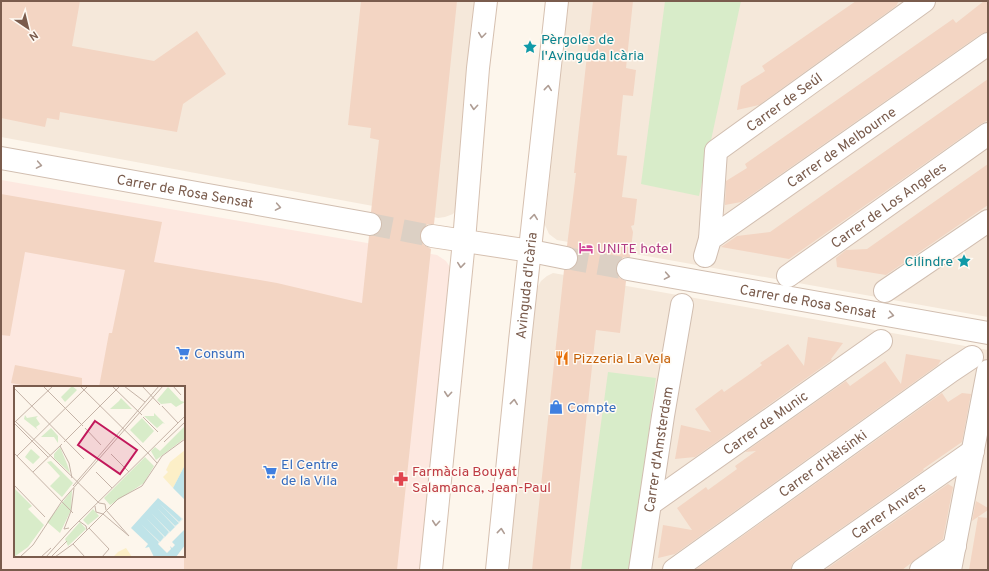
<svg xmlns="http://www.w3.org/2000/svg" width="989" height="571" viewBox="0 0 989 571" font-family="Overpass,sans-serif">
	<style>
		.residential { fill: #f5e8da }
		.commercial { fill: #fde8e0; fill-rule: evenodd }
		.green { fill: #d8ecc9 }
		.building { fill: #f3d5c3 }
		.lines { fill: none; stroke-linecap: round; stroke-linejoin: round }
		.street-tunnel { stroke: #dcd0c4; stroke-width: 22; stroke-dasharray: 22 11; stroke-linecap: butt }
		.street-casing { stroke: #d1beb0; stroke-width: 24 }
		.secondary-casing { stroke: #d6c0b0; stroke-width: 24 }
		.street { stroke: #fff; stroke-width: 22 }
		.secondary { stroke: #fff; stroke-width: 22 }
		.oneway { stroke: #af9d94 }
		.labels { text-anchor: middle; stroke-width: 3; stroke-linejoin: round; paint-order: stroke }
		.culture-label { font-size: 14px; fill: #0d838f; stroke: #fffaf3; text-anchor: start }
		.street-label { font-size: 14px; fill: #7a5c4d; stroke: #fffaf3 }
		.hotel-label { font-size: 14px; fill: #b23c85; stroke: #fffaf3; text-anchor: start }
		.shop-label { font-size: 14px; fill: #366cbe; stroke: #fffaf3; text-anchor: start }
		.food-label { font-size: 14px; fill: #c56008; stroke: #fffaf3; text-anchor: start }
		.health-label { font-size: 14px; fill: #be3a42; stroke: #fffaf3; text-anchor: start }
		.inset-road { fill: none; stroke: #c5b3a7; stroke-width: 1 }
		.view { fill: #c2185b; fill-opacity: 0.15; stroke: #c2185b; stroke-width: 2 }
		.inset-edge { fill: none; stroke: #7a5c4d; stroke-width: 2 }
	</style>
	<rect width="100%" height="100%" fill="#fdf6ec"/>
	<path class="residential" d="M 1,1 L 483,1 L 459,207 L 453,214 L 445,217 L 438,218 L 1,137 Z
		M 567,1 L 988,1 L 988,317 L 557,240 L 549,234 L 545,225 Z
		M 553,273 L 988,350 L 988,570 L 506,570 L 536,290 L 541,281 L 547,276 Z"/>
	<path class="commercial" d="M 1,180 L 437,255 L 446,261 L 453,272 L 421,570 L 1,570 ZM 15,387 L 184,387 L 184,556 L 15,556 Z"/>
	<path class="green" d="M 665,1 L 741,1 L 699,196 L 641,184 Z
		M 608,372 L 656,378 L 630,570 L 581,570 Z"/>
	<path class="building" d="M 1,1 L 80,1 L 72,46 L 154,61 L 197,31 L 226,74 L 183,104 L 177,132 L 60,112 L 59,120 L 47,118 L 45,127 L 1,118 Z
		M 361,1 L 457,1 L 434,224 L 428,224 L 423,228 L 420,235 L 421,241 L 424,245 L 431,249 L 397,570 L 184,570 L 184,387 L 99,387 L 109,333 L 112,333 L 125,270 L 25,252 L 10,336 L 1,335 L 1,194 L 162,222 L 154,262 L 277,283 L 362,303 L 369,236 L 375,236 L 379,232 L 382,226 L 382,219 L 378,215 L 371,212 L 379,140 L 370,138 L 371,128 L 348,125 Z
		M 593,1 L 633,1 L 626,68 L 636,70 L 633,96 L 623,95 L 617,155 L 627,156 L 622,197 L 637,199 L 634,225 L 631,226 L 633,232 L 630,257 L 624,257 L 619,261 L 616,267 L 616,273 L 620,278 L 626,281 L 620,333 L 596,330 L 570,570 L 532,570 L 564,270 L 570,270 L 575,267 L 578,260 L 578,254 L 575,249 L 567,246 L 576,173 L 574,173 Z
		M 856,1 L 899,1 L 896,6 L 759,105 L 737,110 L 741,86 L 765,71 L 762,66 Z
		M 984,1 L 988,1 L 988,32 L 981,34 L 741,202 L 725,205 L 726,181 L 747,168 L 745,164 L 953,19 L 956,23 Z
		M 988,79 L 988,120 L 981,124 L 789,259 L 721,247 L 737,236 L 770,232 Z
		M 988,164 L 988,205 L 886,275 L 837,267 L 836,258 L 846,250 L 867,249 Z
		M 808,337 L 843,343 L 831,359 L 832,360 L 695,457 L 675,459 L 681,425 L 711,432 L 695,409 L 722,389 L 724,392 L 747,376 L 762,365 L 760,363 L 788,344 L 804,366 Z
		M 906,354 L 941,360 L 938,365 L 675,554 L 658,558 L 663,525 L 692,530 L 677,508 L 706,487 L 708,490 L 737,469 L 735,466 L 756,451 L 745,452 L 846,381 L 850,386 L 885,361 L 901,384 Z
		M 15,365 L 82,378 L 82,387 L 32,387 L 11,383 Z
		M 942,393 L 948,402 L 962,393 L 971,394 L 962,442 L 923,469 L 924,470 L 796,560 L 792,564 L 791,570 L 695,570 Z
		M 948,484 L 953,487 L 943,539 L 902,570 L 825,570 Z
		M 976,501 L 988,508 L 988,510 L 972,521 Z
		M 978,517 L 988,518 L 988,570 L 969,570 Z"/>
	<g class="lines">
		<path class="street-tunnel" d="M 370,224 L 432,236
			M 566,258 L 628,269"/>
		<defs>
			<g id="street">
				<path id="s1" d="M 1,158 L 370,224"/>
				<path id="s2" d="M 710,239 L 716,151 L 924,1"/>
				<path d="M 531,251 L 566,258"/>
				<path id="s3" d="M 705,256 L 710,239 L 988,44"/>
				<path id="s4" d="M 628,269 L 988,333"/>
				<path id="s5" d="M 788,276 L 988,134"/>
				<path d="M 885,291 L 988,221"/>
				<path id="s6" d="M 650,504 L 881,341"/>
				<path id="s7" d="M 640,570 L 663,416 L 682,305"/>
				<path id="s8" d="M 674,570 L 951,371 L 972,357"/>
				<path id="s9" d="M 803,570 L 973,451"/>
				<path d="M 921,570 L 955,546"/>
				<path d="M 950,570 L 988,371"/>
			</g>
			<g id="secondary">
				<path d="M 432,236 L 531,251"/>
				<path d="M 431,570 L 464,241 L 478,68 L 486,1"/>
				<path id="s10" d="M 497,570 L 520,341 L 557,1"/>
			</g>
		</defs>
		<use href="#street" class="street-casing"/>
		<use href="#secondary" class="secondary-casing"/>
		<use href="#street" class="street"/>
		<use href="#secondary" class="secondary"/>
	</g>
	<defs><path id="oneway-chevron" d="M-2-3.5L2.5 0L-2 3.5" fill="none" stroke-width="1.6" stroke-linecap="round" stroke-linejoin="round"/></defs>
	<g class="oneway">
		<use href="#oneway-chevron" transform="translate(482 35) rotate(97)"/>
		<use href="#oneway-chevron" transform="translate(548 88) rotate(-84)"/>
		<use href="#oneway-chevron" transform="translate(474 107) rotate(95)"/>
		<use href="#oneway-chevron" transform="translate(39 165) rotate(10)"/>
		<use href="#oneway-chevron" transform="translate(278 207) rotate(10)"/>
		<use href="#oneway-chevron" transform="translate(534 217) rotate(-84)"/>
		<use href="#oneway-chevron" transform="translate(461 265) rotate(96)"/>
		<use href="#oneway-chevron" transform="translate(667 276) rotate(10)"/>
		<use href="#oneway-chevron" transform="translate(891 315) rotate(10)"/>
		<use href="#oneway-chevron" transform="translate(448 394) rotate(95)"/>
		<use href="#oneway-chevron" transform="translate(514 402) rotate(-84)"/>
		<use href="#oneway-chevron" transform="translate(436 523) rotate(95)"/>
		<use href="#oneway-chevron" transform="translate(501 531) rotate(-84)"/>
	</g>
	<defs>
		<symbol id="sight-bare" viewBox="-9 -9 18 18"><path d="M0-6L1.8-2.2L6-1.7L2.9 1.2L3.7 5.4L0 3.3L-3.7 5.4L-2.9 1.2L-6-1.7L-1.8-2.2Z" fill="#0f9aa8" stroke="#fffaf3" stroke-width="2.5" paint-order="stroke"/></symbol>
		<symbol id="hotel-bare" viewBox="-9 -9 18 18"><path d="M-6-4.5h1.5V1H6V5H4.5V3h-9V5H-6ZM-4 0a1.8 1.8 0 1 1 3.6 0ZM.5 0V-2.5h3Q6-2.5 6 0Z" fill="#d1479c" stroke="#fffaf3" stroke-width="2.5" paint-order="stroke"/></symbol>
		<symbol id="supermarket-bare" viewBox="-9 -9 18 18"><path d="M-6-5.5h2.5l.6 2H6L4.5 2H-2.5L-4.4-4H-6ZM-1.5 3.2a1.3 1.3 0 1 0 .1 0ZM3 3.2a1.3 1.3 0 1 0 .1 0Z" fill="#3f7fe0" stroke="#fffaf3" stroke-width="2.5" paint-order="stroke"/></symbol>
		<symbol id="restaurant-bare" viewBox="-9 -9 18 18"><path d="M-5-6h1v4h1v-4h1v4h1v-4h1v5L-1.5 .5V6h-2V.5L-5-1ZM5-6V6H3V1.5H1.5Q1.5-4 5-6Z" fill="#e8710a" stroke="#fffaf3" stroke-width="2.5" paint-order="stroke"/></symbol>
		<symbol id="shop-bare" viewBox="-9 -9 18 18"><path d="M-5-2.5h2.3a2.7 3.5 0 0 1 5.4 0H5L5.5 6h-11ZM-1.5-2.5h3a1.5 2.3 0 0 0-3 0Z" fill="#3f7fe0" stroke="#fffaf3" stroke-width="2.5" paint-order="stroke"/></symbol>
		<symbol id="pharmacy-bare" viewBox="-9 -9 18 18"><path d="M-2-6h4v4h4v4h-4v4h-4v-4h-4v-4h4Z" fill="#e0444e" stroke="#fffaf3" stroke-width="2.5" paint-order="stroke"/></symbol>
	</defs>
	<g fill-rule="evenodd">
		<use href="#sight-bare" x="520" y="37" width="20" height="20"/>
		<use href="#hotel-bare" x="576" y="238" width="20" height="20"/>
		<use href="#sight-bare" x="954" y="251" width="20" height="20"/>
		<use href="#supermarket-bare" x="173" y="343" width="20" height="20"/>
		<use href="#restaurant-bare" x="552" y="348" width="20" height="20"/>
		<use href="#shop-bare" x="546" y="397" width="20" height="20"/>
		<use href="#supermarket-bare" x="260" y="462" width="20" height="20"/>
		<use href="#pharmacy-bare" x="391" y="469" width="20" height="20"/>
	</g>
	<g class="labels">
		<g class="culture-label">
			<text x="541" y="44">Pèrgoles de<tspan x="541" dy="16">l'Avinguda Icària</tspan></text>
			<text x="953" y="266" text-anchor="end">Cilindre</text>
		</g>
		<g class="street-label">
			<text dy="5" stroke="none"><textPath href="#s2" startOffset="172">Carrer de Seúl</textPath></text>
			<text dy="5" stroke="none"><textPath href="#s3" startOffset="178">Carrer de Melbourne</textPath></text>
			<text dy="5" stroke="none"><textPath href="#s1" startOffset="187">Carrer de Rosa Sensat</textPath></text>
			<text dy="5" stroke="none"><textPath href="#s5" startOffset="123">Carrer de Los Angeles</textPath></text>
			<text dy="5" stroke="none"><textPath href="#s10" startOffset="286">Avinguda d'Icària</textPath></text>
			<text dy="5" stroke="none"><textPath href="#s4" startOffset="183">Carrer de Rosa Sensat</textPath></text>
			<text dy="5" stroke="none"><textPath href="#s6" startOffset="141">Carrer de Munic</textPath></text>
			<text dy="5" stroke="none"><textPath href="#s7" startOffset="122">Carrer d'Amsterdam</textPath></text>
			<text dy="5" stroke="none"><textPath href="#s8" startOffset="183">Carrer d'Hèlsinki</textPath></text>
			<text dy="5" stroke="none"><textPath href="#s9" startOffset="104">Carrer Anvers</textPath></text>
		</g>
		<g class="hotel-label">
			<text x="597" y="253">UNITE hotel</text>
		</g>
		<g class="shop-label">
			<text x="194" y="358">Consum</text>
			<text x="567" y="412">Compte</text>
			<text x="281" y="469">El Centre<tspan x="281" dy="16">de la Vila</tspan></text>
		</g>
		<g class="food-label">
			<text x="573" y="363">Pizzeria La Vela</text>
		</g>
		<g class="health-label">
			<text x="412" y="476">Farmàcia Bouyat<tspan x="412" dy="16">Salamanca, Jean-Paul</tspan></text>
		</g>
	</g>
	<g transform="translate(14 386)">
		<rect width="171" height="171" fill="#fdf6ec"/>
		<path d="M 171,64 L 171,79 L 159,102 L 149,91 L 154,86 L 152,84 L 156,76 ZM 112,162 L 118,171 L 99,171 L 104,166 Z" fill="#fcefc7"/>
		<path d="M 58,0 L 63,4 L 51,16 L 47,11 ZM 154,1 L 167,15 L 171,16 L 162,21 L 157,17 L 147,18 L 143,14 ZM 107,12 L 118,23 L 96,23 L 105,15 ZM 140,27 L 151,38 L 149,37 L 143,42 L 130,30 L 140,30 ZM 11,29 L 13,32 L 24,30 L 22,32 L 26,38 L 22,41 L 24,44 L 10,33 ZM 128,32 L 140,45 L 129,57 L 116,44 ZM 171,40 L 171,52 L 142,74 L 137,65 L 141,61 L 146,65 ZM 37,42 L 44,50 L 44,57 L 40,51 L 27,51 ZM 46,61 L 53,78 L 56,87 L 40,72 L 40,68 ZM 17,63 L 26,71 L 19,78 L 11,71 ZM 131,71 L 140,80 L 130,97 L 96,119 L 90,112 ZM 37,75 L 59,97 L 48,111 L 36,100 L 46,90 L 33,76 ZM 0,102 L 18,120 L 14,123 L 30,139 L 14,161 L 0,171 ZM 58,104 L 57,124 L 46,147 L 33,136 ZM 79,123 L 85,130 L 74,139 L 69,134 ZM 66,136 L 72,143 L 54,160 L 51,153 Z" fill="#d8ecc9"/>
		<path d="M 171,79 L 171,114 L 159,102 ZM 144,112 L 169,133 L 144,158 L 153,167 L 157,163 L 156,160 L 158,162 L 161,159 L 158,156 L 171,143 L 171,159 L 162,171 L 140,171 L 135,161 L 131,162 L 134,158 L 117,142 Z" fill="#bfe3e8"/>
		<path d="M 147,111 L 169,133 L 144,158 L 145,156 L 127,138 L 146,156 L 150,151 L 132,132 L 151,151 L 155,146 L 137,127 L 156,146 L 161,141 L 143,122 L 161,140 L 165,137 L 146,118 L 165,136 L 168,133 Z" fill="#fdf6ec"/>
		<path class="inset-road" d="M 29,0 L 69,40M 66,0 L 134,67M 98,0 L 128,29M 110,0 L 131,16M 128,0 L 146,19M 159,0 L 167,9M 0,2 L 70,73M 148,20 L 164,37M 129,31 L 144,46M 0,34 L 85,117M 1,36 L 39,0M 0,37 L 34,71M 71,42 L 87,59M 50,56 L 106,0M 150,56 L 171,36M 46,60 L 55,77 L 58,92M 0,67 L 59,127M 134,67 L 143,77M 97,68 L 115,86M 3,70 L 74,0M 19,86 L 48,58M 82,86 L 98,102M 0,99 L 31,131M 59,100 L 145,0M 85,117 L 91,118 L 92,124M 81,120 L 82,126 L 89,128M 89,128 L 115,150 L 92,124M 65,135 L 72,140 L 73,144M 55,142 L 50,143 L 57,125 L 60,102M 75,142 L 95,163 L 88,171M 56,144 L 171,30M 59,158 L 71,171M 6,171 L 19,159 L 48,115 L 149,0M 27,171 L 37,162M 32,171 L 58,142M 37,171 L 53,155M 41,171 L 59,158 L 104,113 L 128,100 L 148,70 L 171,53"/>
		<path class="view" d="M 81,35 L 123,64 L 106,88 L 64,59 Z"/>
		<rect width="171" height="171" class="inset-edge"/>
	</g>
	<rect width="989" height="571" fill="none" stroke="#7a5c4d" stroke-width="4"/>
	<g transform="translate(28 28) rotate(145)" stroke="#fffaf3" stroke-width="3" paint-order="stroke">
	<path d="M0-3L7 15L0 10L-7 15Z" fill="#7a5c4d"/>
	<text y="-6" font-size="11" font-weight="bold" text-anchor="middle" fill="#7a5c4d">N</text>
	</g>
</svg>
